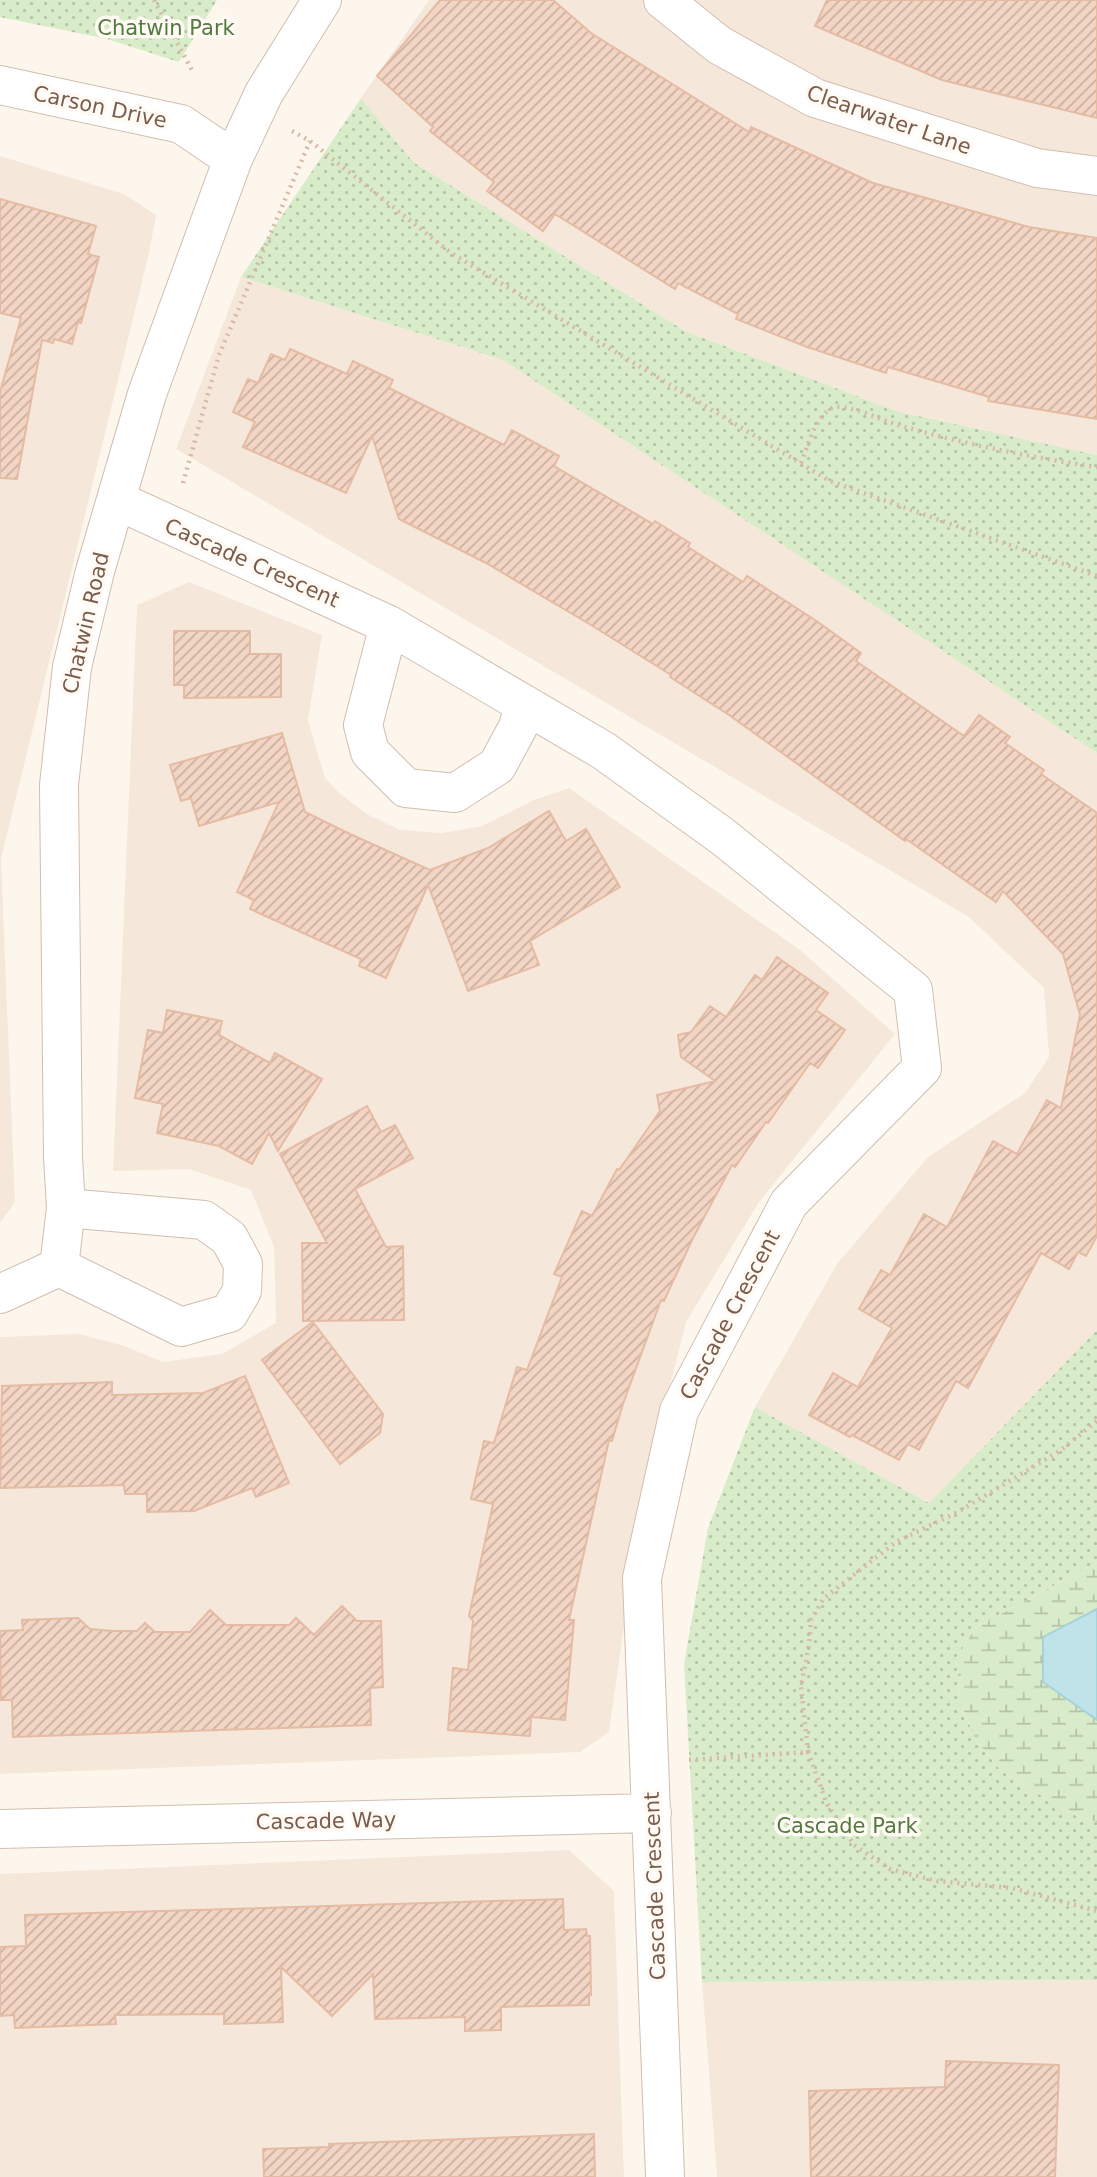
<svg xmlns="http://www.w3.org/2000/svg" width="1097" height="2177" viewBox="0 0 1097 2177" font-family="'DejaVu Sans',sans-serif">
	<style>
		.residential { fill: #f5e8da }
		.wetland { fill: url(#wetland-marsh) }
		.park { fill: url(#park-dots) }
		.water { fill: #bfe3e8; stroke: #a5d3da; stroke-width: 2 }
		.building { fill: url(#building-hatch); stroke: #e6bba3; stroke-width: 2 }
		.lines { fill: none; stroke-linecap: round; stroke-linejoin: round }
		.minor-casing { stroke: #d1beb0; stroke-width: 40 }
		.path { stroke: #d9b8a5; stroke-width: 4.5; stroke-dasharray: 2 5; stroke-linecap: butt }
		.minor { stroke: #fff; stroke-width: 38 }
		.labels { text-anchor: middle; stroke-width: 7; stroke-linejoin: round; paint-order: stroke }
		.park-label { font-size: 21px; fill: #537a41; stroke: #fffaf3 }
		.street-label { font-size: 21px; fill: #7a5c4d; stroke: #fffaf3 }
	</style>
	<defs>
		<pattern id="wetland-marsh" width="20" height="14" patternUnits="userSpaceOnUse" patternTransform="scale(1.75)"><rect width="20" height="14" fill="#d8ecc9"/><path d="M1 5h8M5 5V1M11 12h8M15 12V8" fill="none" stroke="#b4c2a5"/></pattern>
		<pattern id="park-dots" width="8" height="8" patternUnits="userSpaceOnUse" patternTransform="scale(1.75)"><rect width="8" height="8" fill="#d8ecc9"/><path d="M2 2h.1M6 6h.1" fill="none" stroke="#b4c2a5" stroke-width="1.8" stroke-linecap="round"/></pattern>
		<pattern id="building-hatch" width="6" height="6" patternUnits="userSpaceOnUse" patternTransform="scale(1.75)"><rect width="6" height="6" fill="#f3d5c3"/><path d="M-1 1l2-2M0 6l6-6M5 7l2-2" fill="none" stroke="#cab0a1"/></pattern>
	</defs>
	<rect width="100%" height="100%" fill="#fdf6ec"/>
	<path class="residential" d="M 429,0 L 1097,0 L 1097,455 L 899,412 L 685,331 L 413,162 L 361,98 Z
		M 0,156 L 124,194 L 156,215 L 149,253 L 1,859 L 15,1202 L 0,1223 Z
		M 241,277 L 503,360 L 1097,753 L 1097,1330 L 929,1503 L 755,1407 L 837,1264 L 928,1157 L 1025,1093 L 1049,1057 L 1044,988 L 969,917 L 176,449 Z
		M 189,582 L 322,635 L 308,720 L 325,778 L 339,793 L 367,814 L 400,830 L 442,833 L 482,826 L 534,800 L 569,788 L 800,950 L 895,1034 L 759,1202 L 686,1322 L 643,1491 L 609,1732 L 580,1752 L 0,1774 L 0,1337 L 79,1334 L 122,1345 L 163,1362 L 222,1354 L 276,1323 L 274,1247 L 251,1190 L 189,1169 L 113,1171 L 137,605 Z
		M 569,1850 L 614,1891 L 624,2177 L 0,2177 L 0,1874 Z
		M 1097,1980 L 1097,2177 L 717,2177 L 702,1982 Z"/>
	<path class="wetland" d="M 1097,1562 L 1097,1609 L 1043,1638 L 1043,1682 L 1097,1720 L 1097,1822 L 1071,1814 L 1000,1770 L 975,1739 L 961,1704 L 956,1659 L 975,1628 Z"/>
	<path class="park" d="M 0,0 L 217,0 L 179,62 L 107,39 L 0,17 Z
		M 361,98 L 413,162 L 685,331 L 899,412 L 1097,455 L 1097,753 L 503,360 L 241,277 Z
		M 1097,1330 L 1097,1562 L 975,1628 L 956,1659 L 961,1704 L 975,1739 L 1000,1770 L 1071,1814 L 1097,1822 L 1097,1980 L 702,1982 L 684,1664 L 708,1528 L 755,1407 L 929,1503 Z"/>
	<path class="water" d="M 1097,1609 L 1097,1720 L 1043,1682 L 1043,1637 Z"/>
	<path class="building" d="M 440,0 L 553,0 L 591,33 L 749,132 L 751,127 L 873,183 L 1029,227 L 1097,238 L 1097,419 L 988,401 L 989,397 L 888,367 L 886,373 L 807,347 L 736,319 L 738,314 L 678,283 L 675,289 L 555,214 L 543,231 L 487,191 L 494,182 L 430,131 L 433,127 L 377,76 Z
		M 827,0 L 1097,0 L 1097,118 L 942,80 L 815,26 Z
		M 0,199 L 96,226 L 88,254 L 99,257 L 81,323 L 78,322 L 72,344 L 54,339 L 53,343 L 42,340 L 17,479 L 0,478 L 0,392 L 21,318 L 0,313 Z
		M 290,349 L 347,374 L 353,361 L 393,380 L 389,388 L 504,445 L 512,430 L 559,456 L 554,466 L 653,524 L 655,521 L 690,543 L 688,547 L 743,582 L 747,576 L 818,622 L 861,653 L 856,661 L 964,736 L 979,715 L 1010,737 L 1005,743 L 1044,770 L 1041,774 L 1097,813 L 1097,1236 L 1086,1256 L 1078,1252 L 1069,1269 L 1041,1253 L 968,1388 L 956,1381 L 919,1450 L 908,1444 L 899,1460 L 852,1435 L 850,1437 L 809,1415 L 833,1373 L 858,1387 L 892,1328 L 859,1309 L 881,1270 L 890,1275 L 924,1214 L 947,1227 L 993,1141 L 1017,1154 L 1047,1100 L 1061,1108 L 1080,1015 L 1063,954 L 1003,891 L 996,902 L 906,839 L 905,841 L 729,715 L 670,677 L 671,675 L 591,625 L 486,563 L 399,519 L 372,436 L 346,493 L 243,447 L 255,422 L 233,412 L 248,379 L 258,383 L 271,354 L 285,360 Z
		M 174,631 L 250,631 L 250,654 L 281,654 L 281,697 L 184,698 L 184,685 L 174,685 Z
		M 282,733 L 305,812 L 350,834 L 430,870 L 488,848 L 549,811 L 566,841 L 586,829 L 620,887 L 530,941 L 539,965 L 468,991 L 428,885 L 386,978 L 359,966 L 361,959 L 250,909 L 254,900 L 237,892 L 279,802 L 199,826 L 191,798 L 181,801 L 170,765 Z
		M 777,957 L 828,993 L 816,1010 L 845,1030 L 818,1068 L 810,1063 L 768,1123 L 766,1122 L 735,1167 L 732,1165 L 693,1238 L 664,1301 L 661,1300 L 623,1404 L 612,1441 L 609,1440 L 569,1620 L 574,1620 L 565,1720 L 531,1717 L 530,1736 L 448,1730 L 453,1668 L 468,1670 L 473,1621 L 469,1616 L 493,1504 L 471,1499 L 484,1441 L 494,1443 L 517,1367 L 527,1370 L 562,1277 L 554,1274 L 582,1211 L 592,1216 L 617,1169 L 619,1170 L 660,1111 L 657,1095 L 715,1081 L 681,1057 L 678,1035 L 691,1032 L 710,1006 L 726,1017 L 755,975 L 762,980 Z
		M 167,1010 L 222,1021 L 219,1035 L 270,1063 L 275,1053 L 322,1079 L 278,1151 L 269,1133 L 252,1164 L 219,1146 L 157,1133 L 163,1104 L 135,1098 L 148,1030 L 163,1033 Z
		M 367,1106 L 381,1132 L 395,1125 L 413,1158 L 355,1189 L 386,1247 L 403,1246 L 404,1320 L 303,1321 L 302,1243 L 327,1243 L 280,1154 Z
		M 313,1322 L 383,1414 L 380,1433 L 340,1464 L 262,1360 Z
		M 245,1376 L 289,1483 L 256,1497 L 252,1488 L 194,1511 L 147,1512 L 147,1494 L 125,1494 L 124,1485 L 0,1488 L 2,1386 L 112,1382 L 112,1395 L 203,1393 Z
		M 342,1606 L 357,1621 L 381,1621 L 383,1687 L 370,1688 L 371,1725 L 13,1737 L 12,1700 L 1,1700 L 0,1631 L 23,1630 L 22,1620 L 78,1618 L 90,1629 L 114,1631 L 137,1631 L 145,1623 L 155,1632 L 190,1632 L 210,1610 L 226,1625 L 289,1625 L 296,1618 L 314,1635 Z
		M 563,1899 L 564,1930 L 586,1929 L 587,1936 L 590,1936 L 591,1995 L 589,1995 L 589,2005 L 501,2007 L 501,2030 L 465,2031 L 465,2017 L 375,2019 L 373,1974 L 332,2016 L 281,1967 L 283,2022 L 224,2024 L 224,2014 L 115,2015 L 116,2024 L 15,2028 L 14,2015 L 0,2016 L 0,1947 L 26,1946 L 25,1915 Z
		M 946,2061 L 1059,2065 L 1055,2177 L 811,2177 L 809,2091 L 945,2087 Z
		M 594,2134 L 595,2177 L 264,2177 L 263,2149 L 329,2147 L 329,2144 Z"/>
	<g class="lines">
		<defs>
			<path id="minor" d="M 663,0 L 719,45 L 815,98 L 1037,168 L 1097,176
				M 0,85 L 181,124 L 233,159
				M 116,500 L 389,625 L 604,751 L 722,836 L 913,990 L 922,1068 L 789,1203 L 679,1411 L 642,1578 L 665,2177
				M 389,625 L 363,725 L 370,752 L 406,788 L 455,793 L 497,766 L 518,727 L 524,704
				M 59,1267 L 181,1327 L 229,1313 L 242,1291 L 243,1264 L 229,1238 L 204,1220 L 66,1208
				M 0,1294 L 59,1267 L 66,1208 L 63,1157 L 59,785 L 72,667 L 95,571 L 147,394 L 233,159 L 264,93 L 322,0
				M 0,1829 L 652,1813"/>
		</defs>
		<use href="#minor" class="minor-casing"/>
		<path class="path" d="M 154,0 L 193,72
			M 292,131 L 310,141 L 451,253 L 830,481 L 1097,576
			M 801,463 C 808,446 815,417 832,408 C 845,402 883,421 898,425 C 964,444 1029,457 1097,467
			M 183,483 L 219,355 L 310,141
			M 808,1752 L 801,1687 L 809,1645 L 811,1620 L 823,1599 L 896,1542 L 958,1512 L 1061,1450 L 1097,1421
			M 689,1760 L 808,1752 L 827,1804 L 854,1845 L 890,1869 L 937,1881 L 1012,1888 L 1097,1911"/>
		<use href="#minor" class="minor"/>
	</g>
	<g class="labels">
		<g class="park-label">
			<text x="166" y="35">Chatwin Park</text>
			<text x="847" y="1833">Cascade Park</text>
		</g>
		<g class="street-label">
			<text transform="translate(100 107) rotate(12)" y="7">Carson Drive</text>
			<text transform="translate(889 120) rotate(19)" y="7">Clearwater Lane</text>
			<text transform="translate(252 563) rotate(24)" y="7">Cascade Crescent</text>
			<text transform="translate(86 623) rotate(-77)" y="7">Chatwin Road</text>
			<text transform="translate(730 1315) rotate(-62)" y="7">Cascade Crescent</text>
			<text transform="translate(326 1821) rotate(-1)" y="7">Cascade Way</text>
			<text transform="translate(655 1886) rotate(-92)" y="7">Cascade Crescent</text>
		</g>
	</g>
</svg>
